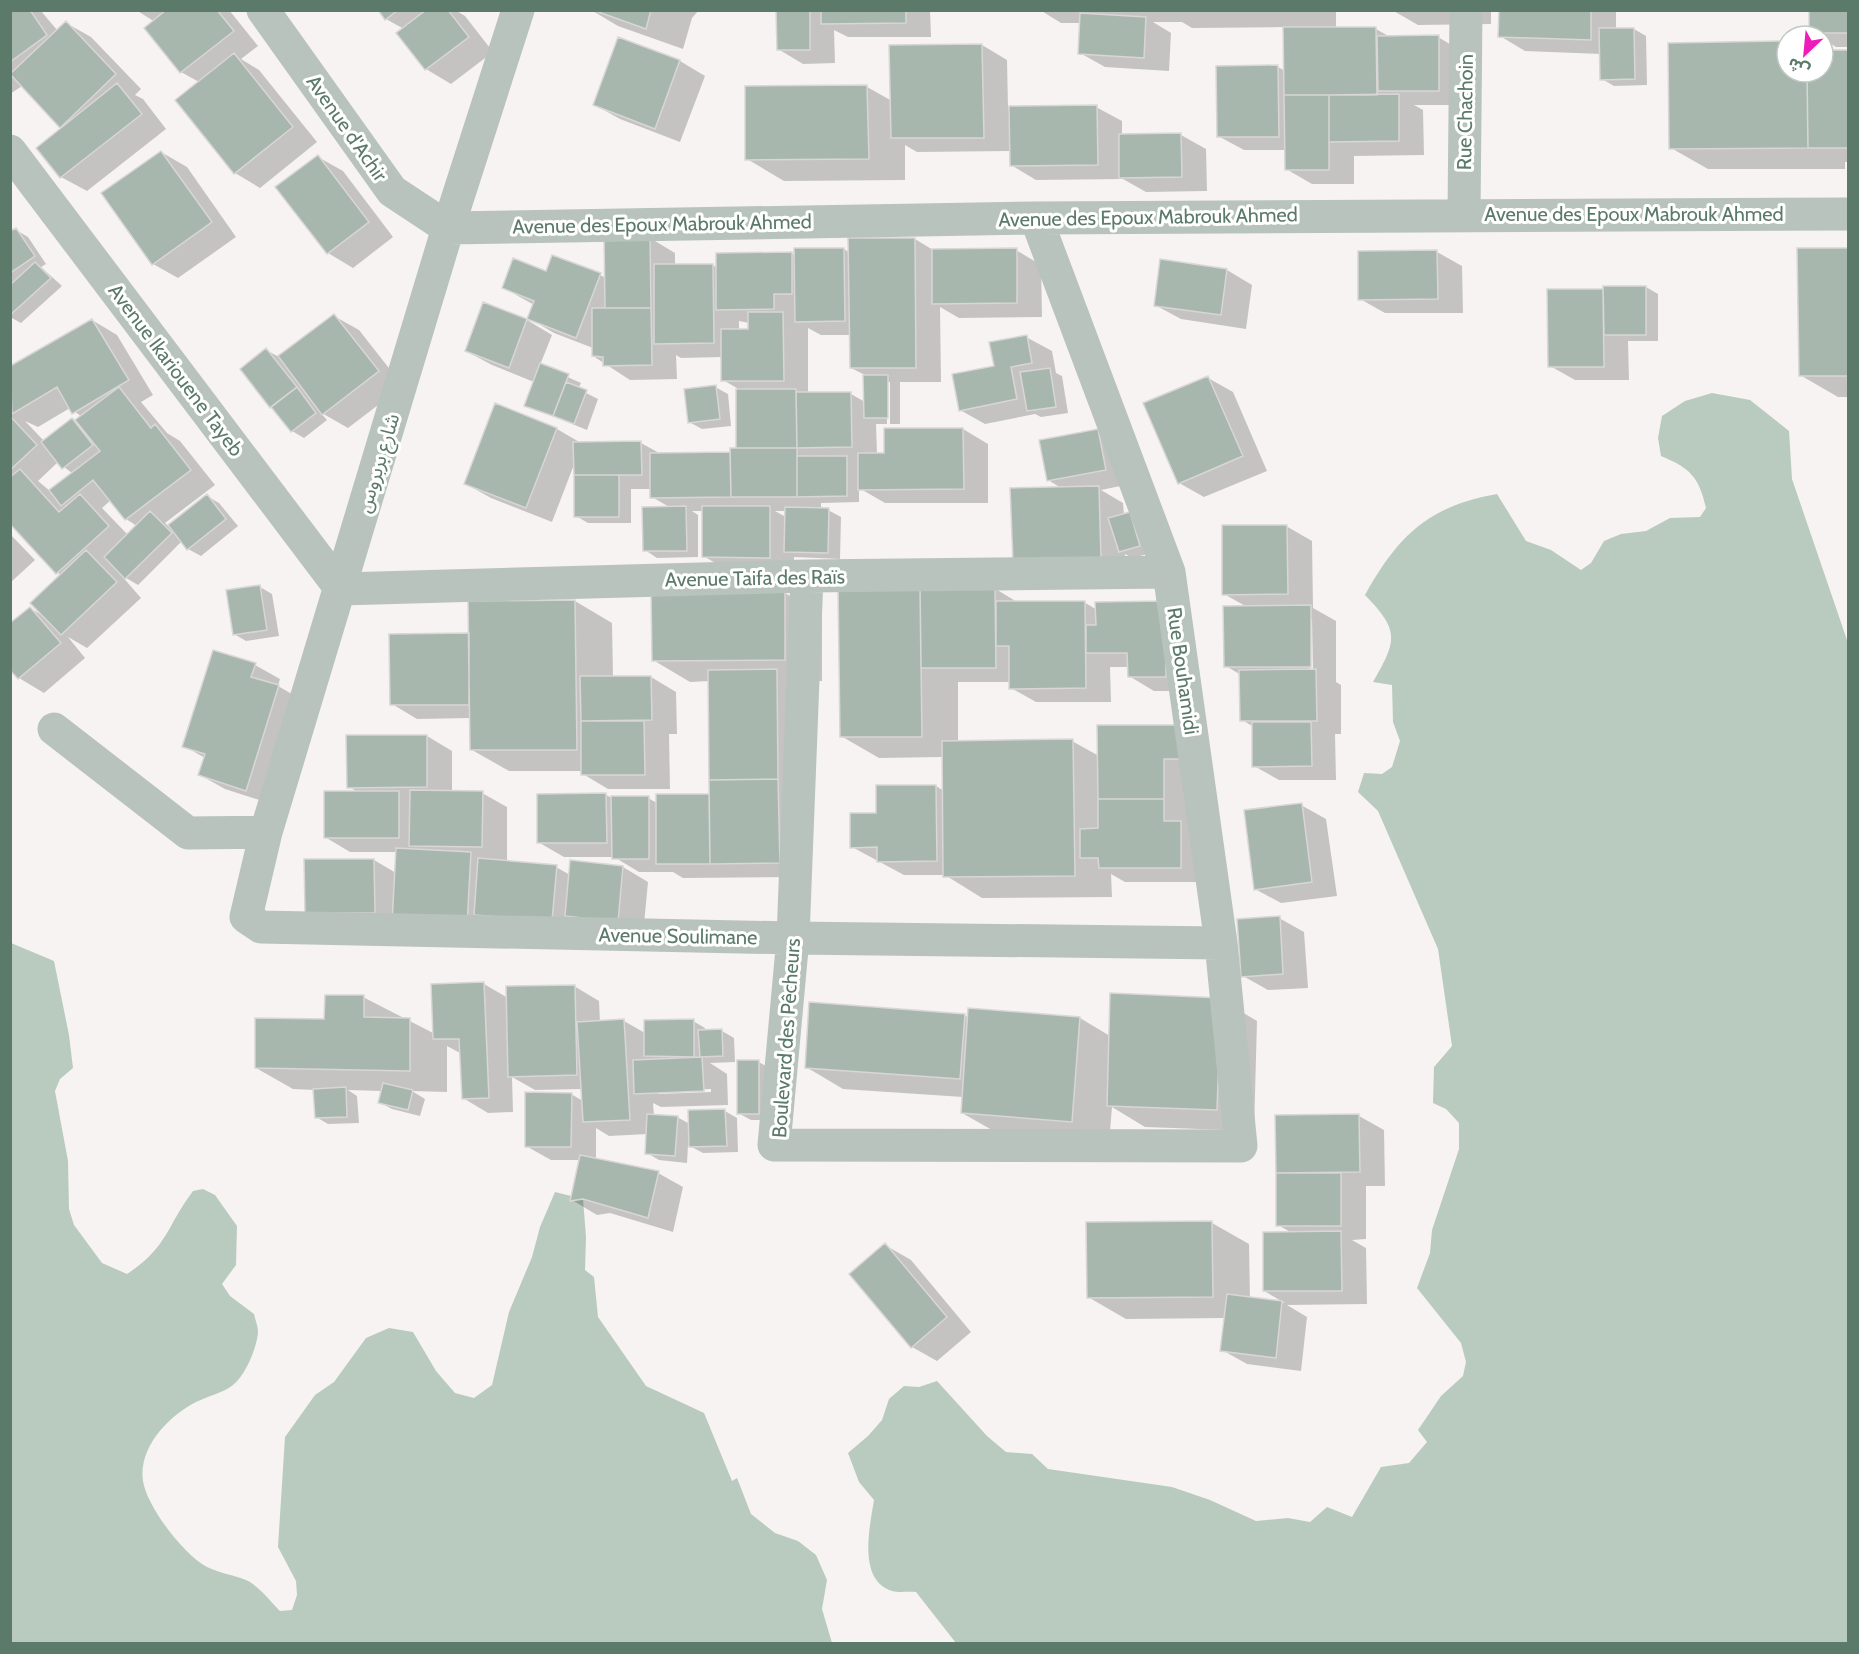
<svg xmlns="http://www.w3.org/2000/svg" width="1859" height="1654" viewBox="0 0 1859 1654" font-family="Cabin,'Noto Sans Arabic',sans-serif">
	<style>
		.water { fill: #b8cbbe }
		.shadow { fill: #0003; fill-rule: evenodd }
		.building { fill: #a8b7ae; stroke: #d8d6d6; stroke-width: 1.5 }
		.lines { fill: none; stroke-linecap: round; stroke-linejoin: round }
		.street { stroke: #b8c3bd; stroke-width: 33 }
		.labels { text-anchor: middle; stroke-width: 6; stroke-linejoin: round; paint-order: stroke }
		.street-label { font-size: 20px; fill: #5c7a6a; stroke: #fff }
	</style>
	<rect width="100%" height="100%" fill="#f7f3f3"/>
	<path class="water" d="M 1712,393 L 1750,400 L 1789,431 L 1792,479 L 1848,643 L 1848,1643 L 956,1643 L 916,1592 C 909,1591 900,1593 892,1591 C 857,1580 870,1526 874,1500 L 859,1482 L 848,1453 L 868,1436 L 882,1420 L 889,1399 L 904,1386 L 919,1387 L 937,1381 L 987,1436 L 1006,1452 L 1032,1454 L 1048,1469 L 1172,1487 L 1210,1500 L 1256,1521 L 1288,1518 L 1310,1522 L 1327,1507 L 1352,1517 L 1381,1467 L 1409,1463 L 1427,1442 L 1418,1430 L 1441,1396 L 1463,1376 L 1466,1362 L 1461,1343 L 1417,1288 L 1430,1253 L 1432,1230 L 1459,1149 L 1459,1123 L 1446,1109 L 1433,1103 L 1434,1067 L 1452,1046 L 1438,949 L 1378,811 L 1358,792 L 1364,773 L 1382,774 L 1392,767 L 1400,741 L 1393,722 L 1392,685 L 1373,682 C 1397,640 1400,631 1365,595 C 1398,536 1428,506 1497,494 L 1526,541 L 1551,550 L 1581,570 L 1591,563 L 1604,541 L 1621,534 L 1646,531 L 1670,518 L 1700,517 L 1706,508 C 1699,477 1690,468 1661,456 L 1658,438 L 1662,416 L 1685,401 Z
		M 11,943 L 54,961 L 69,1035 L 73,1068 L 60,1079 L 55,1091 L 68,1161 L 69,1209 L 74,1225 L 102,1263 L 127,1274 C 168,1247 166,1227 193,1191 L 203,1189 L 215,1195 L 237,1226 L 236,1265 L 222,1284 L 230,1296 L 254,1314 C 255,1319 258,1326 258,1332 C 257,1347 246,1375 233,1385 C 223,1393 208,1396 196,1402 C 169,1416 138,1447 143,1481 C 147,1507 184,1555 207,1567 C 219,1573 234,1575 246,1580 C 259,1586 270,1601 280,1611 L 292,1610 L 297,1595 L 296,1581 L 278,1547 L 285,1437 L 315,1395 L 334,1382 L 366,1338 L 389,1328 L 413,1332 L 436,1371 L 455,1393 L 474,1398 L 492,1385 L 509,1312 L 532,1257 L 540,1227 L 555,1192 L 583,1199 L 586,1237 L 585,1270 L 594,1277 L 598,1317 L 646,1386 L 704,1413 L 732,1481 L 737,1478 L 751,1514 L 775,1533 L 798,1541 L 816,1555 L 827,1580 L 822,1609 L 832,1643 L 11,1644 Z"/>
	<path class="shadow" d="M 10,10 L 40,10 L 58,31 L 66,23 L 91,37 L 141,89 L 135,95 L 143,99 L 166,129 L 87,191 L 61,177 L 63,128 L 22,86 L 10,94 Z
		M 136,10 L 229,10 L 258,46 L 241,59 L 259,70 L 317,142 L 260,188 L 235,173 L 199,82 L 181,72 L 146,28 L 155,22 Z
		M 380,10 L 455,10 L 465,16 L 493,52 L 451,84 L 426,69 L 404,29 L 386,19 Z
		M 591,10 L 699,10 L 692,18 L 683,49 L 618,26 Z
		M 778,10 L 930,10 L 931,37 L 848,37 L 834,30 L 835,63 L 803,64 L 778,49 Z
		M 1040,10 L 1336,10 L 1336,29 L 1376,29 L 1390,37 L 1438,37 L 1463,52 L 1464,105 L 1414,105 L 1423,110 L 1424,155 L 1354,156 L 1354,184 L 1312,184 L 1286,169 L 1286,150 L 1244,150 L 1218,136 L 1278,67 L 1285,71 L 1285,27 L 1192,28 L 1182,22 L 1153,22 L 1171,33 L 1169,71 L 1105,67 L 1080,53 L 1081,23 L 1061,23 Z
		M 1392,10 L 1491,10 L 1491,24 L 1418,25 Z
		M 1500,10 L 1616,10 L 1616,29 L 1634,29 L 1646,36 L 1647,85 L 1614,86 L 1602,79 L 1601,54 L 1525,51 L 1500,36 Z
		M 1810,10 L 1848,10 L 1848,47 L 1836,47 L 1823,39 L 1823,36 L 1811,32 Z
		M 619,39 L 680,61 L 705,76 L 680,142 L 620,119 L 595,105 Z
		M 1787,43 L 1787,72 L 1823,72 L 1823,52 L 1848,52 L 1848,162 L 1845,162 L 1845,169 L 1708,169 L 1671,148 Z
		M 982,45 L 1007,60 L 1008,108 L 1096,107 L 1122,121 L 1122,136 L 1181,135 L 1206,149 L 1207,191 L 1146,192 L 1123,179 L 1036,180 L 1011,165 L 1011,151 L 917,152 L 905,145 L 905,180 L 784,181 L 747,159 L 746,88 L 867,87 L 892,101 Z
		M 161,152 L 187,167 L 236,237 L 178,278 L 153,264 Z
		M 318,157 L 343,171 L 393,237 L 353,268 L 328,253 Z
		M 16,230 L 28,237 L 46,264 L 41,267 L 62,286 L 21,323 L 10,317 L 10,233 Z
		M 650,238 L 675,253 L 675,265 L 713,265 L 717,268 L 791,253 L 796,256 L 844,249 L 850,253 L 915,239 L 933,250 L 1016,250 L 1041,265 L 1042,317 L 959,318 L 940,307 L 941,382 L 900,382 L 900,424 L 890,424 L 890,382 L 887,382 L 887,424 L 876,424 L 877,454 L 886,454 L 963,429 L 988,444 L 988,503 L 885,503 L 859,488 L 859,502 L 821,503 L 821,510 L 828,510 L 841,517 L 840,559 L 794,557 L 794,571 L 728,570 L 703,556 L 703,511 L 692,511 L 698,515 L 698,557 L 657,558 L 645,550 L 671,508 L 652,497 L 652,489 L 631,489 L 631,523 L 588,523 L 576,516 L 575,462 L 552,522 L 491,498 L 466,484 L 557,429 L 581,443 L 641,443 L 661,454 L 732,453 L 738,450 L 742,391 L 723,380 L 722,357 L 681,358 L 676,355 L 677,379 L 630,380 L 593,356 L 593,348 L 554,333 L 529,318 L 534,305 L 504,288 L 547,273 L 600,275 L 606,278 ZM 739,321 L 749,323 L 749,331 L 739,331 ZM 808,328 L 821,335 L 851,335 L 851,368 L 865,375 L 865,402 L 851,394 L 808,393 ZM 775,511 L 786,511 L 786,517 Z
		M 1848,249 L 1848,397 L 1838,397 L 1800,375 L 1798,250 Z
		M 1437,252 L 1462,266 L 1463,313 L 1385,313 L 1360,299 Z
		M 1162,261 L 1227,270 L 1252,285 L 1246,329 L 1181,319 L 1155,305 Z
		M 1646,287 L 1658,294 L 1658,341 L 1628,341 L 1629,380 L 1575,380 L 1550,366 L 1602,290 Z
		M 484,304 L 527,320 L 552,335 L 540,365 L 581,383 L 578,389 L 598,399 L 587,430 L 525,405 L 534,382 L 492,365 L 466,351 Z
		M 334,316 L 359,330 L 403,386 L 348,428 L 320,412 L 327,420 L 304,438 L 292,431 L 266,350 L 279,357 Z
		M 92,320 L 117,335 L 153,395 L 141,402 L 167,433 L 180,441 L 215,485 L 165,523 L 168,526 L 207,496 L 219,503 L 238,526 L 201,556 L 188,549 L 182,541 L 138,585 L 121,575 L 141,598 L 87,648 L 68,637 L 85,658 L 44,693 L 19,678 L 10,668 L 30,608 L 45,617 L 61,576 L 10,521 L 10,368 ZM 70,408 L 82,417 L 76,422 L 72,420 L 44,441 L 25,421 L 38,427 ZM 58,462 L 73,474 L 50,491 L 38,481 ZM 111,500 L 126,519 L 137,526 L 128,535 L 102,508 Z
		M 1026,337 L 1052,351 L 1056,373 L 1062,376 L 1068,413 L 1041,417 L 1035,414 L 985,424 L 960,410 Z
		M 1208,378 L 1233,392 L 1267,471 L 1204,497 L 1179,483 Z
		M 715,387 L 728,394 L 731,426 L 702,429 L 689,422 Z
		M 1098,431 L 1123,445 L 1130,484 L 1101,490 L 1123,503 L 1124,515 L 1130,513 L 1152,553 L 1132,558 L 1125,554 L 1126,573 L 1040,575 L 1063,489 L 1048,480 Z
		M 1286,526 L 1312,541 L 1313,608 L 1336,621 L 1336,682 L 1341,685 L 1341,734 L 1335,734 L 1336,780 L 1279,780 L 1254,766 L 1254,727 L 1242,720 L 1241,675 L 1226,666 L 1247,607 L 1224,594 ZM 1309,619 L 1312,619 L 1313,674 L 1310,674 Z
		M 10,534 L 35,560 L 10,583 Z
		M 260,587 L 272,594 L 279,636 L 246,641 L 234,634 Z
		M 994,588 L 1019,603 L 1084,602 L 1097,610 L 1097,603 L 1191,691 L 1154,691 L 1129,676 L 1129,667 L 1110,667 L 1111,702 L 1036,702 L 1011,688 L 1011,682 L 958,682 L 958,742 L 1072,741 L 1099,756 L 1179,726 L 1206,882 L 1125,882 L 1111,874 L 1112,897 L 982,898 L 945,875 L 904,875 L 852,847 L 878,815 L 936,786 L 944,791 L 943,757 L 879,758 L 841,736 Z
		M 785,593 L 822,615 L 822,681 L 794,681 L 804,877 L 683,878 L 673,872 L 639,872 L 614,857 L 564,857 L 538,842 L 606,795 L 612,798 L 648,798 L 657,803 L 657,795 L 711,795 L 710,681 L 690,682 L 653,660 Z
		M 575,601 L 612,623 L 613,677 L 651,677 L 676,692 L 677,734 L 669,734 L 670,789 L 608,789 L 583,774 L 583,771 L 509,771 L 472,750 L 471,718 L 417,719 L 392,704 L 470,634 Z
		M 255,665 L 280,679 L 278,686 L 304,701 L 272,804 L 225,789 L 200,775 L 205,758 L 184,746 Z
		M 427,736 L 452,751 L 452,792 L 482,793 L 507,807 L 507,862 L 556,867 L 570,875 L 623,867 L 648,882 L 643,935 L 331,927 L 374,860 L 396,873 L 397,852 L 350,852 L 325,837 L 358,792 L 349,787 Z
		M 1301,805 L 1326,819 L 1337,896 L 1281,903 L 1255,889 Z
		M 1279,918 L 1304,932 L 1308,988 L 1268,990 L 1243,976 Z
		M 484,984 L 508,998 L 574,986 L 599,1001 L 600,1022 L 624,1021 L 645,1033 L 693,1021 L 705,1028 L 705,1031 L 722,1031 L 734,1038 L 735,1062 L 710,1063 L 727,1074 L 728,1105 L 661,1107 L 653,1103 L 654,1116 L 677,1117 L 690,1124 L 725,1111 L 737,1118 L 738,1152 L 703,1153 L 688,1145 L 687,1163 L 659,1160 L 647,1153 L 648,1134 L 609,1136 L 596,1128 L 596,1160 L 658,1173 L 683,1187 L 673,1232 L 610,1213 L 597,1215 L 572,1200 L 581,1160 L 551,1160 L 526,1146 L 571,1094 L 583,1101 L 582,1089 L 535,1090 L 512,1077 L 513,1112 L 488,1113 L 463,1098 L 460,1053 L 447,1046 L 447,1092 L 412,1091 L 425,1099 L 420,1116 L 392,1109 L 379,1102 L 382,1091 L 348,1090 L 357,1096 L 359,1123 L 328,1124 L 316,1117 L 315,1090 L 293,1089 L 256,1068 L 363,997 L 435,1034 ZM 711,1089 L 711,1092 L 658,1094 L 658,1091 Z
		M 1220,999 L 1257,1021 L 1254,1131 L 1145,1127 L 1112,1107 L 1109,1143 L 999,1134 L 962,1113 L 963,1097 L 843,1089 L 806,1067 L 964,1015 L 969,1018 L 1080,1018 L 1110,1036 Z
		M 759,1062 L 771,1069 L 771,1120 L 751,1120 L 738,1113 Z
		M 1359,1116 L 1384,1130 L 1385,1186 L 1366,1186 L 1366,1239 L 1352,1240 L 1366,1248 L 1367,1304 L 1287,1305 L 1307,1317 L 1301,1371 L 1247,1364 L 1222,1350 L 1226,1318 L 1126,1319 L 1088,1297 L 1212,1223 L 1249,1244 L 1250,1299 L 1285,1303 L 1264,1291 L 1292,1233 L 1278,1225 L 1277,1117 Z
		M 885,1245 L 911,1260 L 971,1332 L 937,1361 L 912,1347 Z"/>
	<path class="building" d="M 10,10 L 30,10 L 47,35 L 10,62 Z
		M 166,10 L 217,10 L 234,31 L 180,73 L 144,28 Z
		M 378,10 L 398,10 L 385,20 Z
		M 426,10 L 448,10 L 469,37 L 425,70 L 396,33 Z
		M 593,10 L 651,10 L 646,29 Z
		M 776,10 L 810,10 L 810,50 L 777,50 Z
		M 821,10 L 906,10 L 906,23 L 821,24 Z
		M 1499,10 L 1591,10 L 1591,40 L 1498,37 Z
		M 1809,10 L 1848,10 L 1848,33 L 1809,33 Z
		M 1080,13 L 1146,17 L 1144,58 L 1078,54 Z
		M 66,21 L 116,74 L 60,128 L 10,74 Z
		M 1283,27 L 1376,27 L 1377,95 L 1284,95 Z
		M 1599,28 L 1634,28 L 1635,79 L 1600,80 Z
		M 1439,35 L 1439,91 L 1378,91 L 1377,36 Z
		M 618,37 L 680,60 L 655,129 L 593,105 Z
		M 1787,41 L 1787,72 L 1807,72 L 1808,148 L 1669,149 L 1668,43 Z
		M 982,44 L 984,138 L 891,138 L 889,45 Z
		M 1823,50 L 1848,50 L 1848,148 L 1808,148 L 1807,72 L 1823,72 Z
		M 234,53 L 293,127 L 234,174 L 175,100 Z
		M 1278,65 L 1279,137 L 1217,137 L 1216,66 Z
		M 117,83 L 142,114 L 60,178 L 36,148 Z
		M 867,85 L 869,159 L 745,160 L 745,86 Z
		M 1399,94 L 1399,141 L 1329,142 L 1329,95 Z
		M 1284,95 L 1329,95 L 1329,170 L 1285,170 Z
		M 1097,105 L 1098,165 L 1010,166 L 1009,106 Z
		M 1181,133 L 1182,177 L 1119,178 L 1119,134 Z
		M 161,151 L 212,222 L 152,265 L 101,193 Z
		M 318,155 L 369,222 L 327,254 L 275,187 Z
		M 16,228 L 35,256 L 10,273 L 10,231 Z
		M 650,236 L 651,308 L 605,308 L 604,237 Z
		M 848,238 L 915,238 L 916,368 L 850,368 Z
		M 794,248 L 844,248 L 845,321 L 795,322 Z
		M 1017,248 L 1017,303 L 932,304 L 932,249 Z
		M 1797,248 L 1848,248 L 1848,376 L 1799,376 Z
		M 1437,250 L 1438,299 L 1358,300 L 1358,251 Z
		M 792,252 L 792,294 L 774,294 L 774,309 L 716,310 L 716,253 Z
		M 552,255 L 601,273 L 576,338 L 527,319 L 534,301 L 502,288 L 513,258 L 546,271 Z
		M 1160,259 L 1227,269 L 1221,315 L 1154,306 Z
		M 35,262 L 51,278 L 10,315 L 10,285 Z
		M 654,264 L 713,264 L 714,343 L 654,344 Z
		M 1603,286 L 1646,286 L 1646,335 L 1604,335 Z
		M 1547,289 L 1603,289 L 1604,367 L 1548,367 Z
		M 483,302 L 527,319 L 509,368 L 465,351 Z
		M 592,308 L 651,308 L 652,365 L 603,366 L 603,357 L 592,356 Z
		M 748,312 L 783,312 L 784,381 L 721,381 L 721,329 L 748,329 Z
		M 334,314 L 379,371 L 322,415 L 278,356 Z
		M 92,319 L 129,380 L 72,414 L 57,387 L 12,414 L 10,366 Z
		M 1027,335 L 1032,363 L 1011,367 L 1017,399 L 959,411 L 952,374 L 994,366 L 989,342 Z
		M 266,348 L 297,387 L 270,408 L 240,369 Z
		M 540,363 L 569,374 L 553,416 L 524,406 Z
		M 1050,368 L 1056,407 L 1027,411 L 1020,372 Z
		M 863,375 L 888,375 L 888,418 L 864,418 Z
		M 1208,376 L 1243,456 L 1178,484 L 1143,403 Z
		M 566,382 L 587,390 L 574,424 L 553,416 Z
		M 716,385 L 720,419 L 688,423 L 684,389 Z
		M 119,387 L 151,428 L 155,424 L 191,470 L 125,520 L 93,480 L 61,506 L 49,490 L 100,451 L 75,420 Z
		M 297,387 L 316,413 L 291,432 L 271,407 Z
		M 736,389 L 796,389 L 797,448 L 736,448 Z
		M 796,392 L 851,392 L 852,447 L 797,448 Z
		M 495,403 L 557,428 L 526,508 L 464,484 Z
		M 10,416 L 37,445 L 10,470 Z
		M 72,418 L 93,445 L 62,469 L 41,442 Z
		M 884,428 L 963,428 L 964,489 L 858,490 L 858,453 L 884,453 Z
		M 1098,429 L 1106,470 L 1047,481 L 1039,440 Z
		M 641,441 L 642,475 L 574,475 L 573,442 Z
		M 730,448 L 797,448 L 797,497 L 731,497 Z
		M 730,452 L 731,497 L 650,498 L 650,453 Z
		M 797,456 L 847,456 L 847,496 L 797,497 Z
		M 20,469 L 59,512 L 80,494 L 109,526 L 56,574 L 10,524 L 10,477 Z
		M 574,475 L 619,475 L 619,517 L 574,517 Z
		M 1099,486 L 1101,559 L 1013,562 L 1010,488 Z
		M 207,494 L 226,519 L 187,550 L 168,525 Z
		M 686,506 L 687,551 L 643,551 L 642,507 Z
		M 702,506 L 770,506 L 770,558 L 702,557 Z
		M 785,507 L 829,508 L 828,553 L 784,552 Z
		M 150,511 L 172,533 L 125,579 L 104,557 Z
		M 1130,512 L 1140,546 L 1119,552 L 1108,518 Z
		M 1222,525 L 1287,525 L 1288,594 L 1222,595 Z
		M 86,550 L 117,582 L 61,635 L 30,603 Z
		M 260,585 L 267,630 L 233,635 L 226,590 Z
		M 920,587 L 922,737 L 840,737 L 838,588 Z
		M 920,587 L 995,587 L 996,668 L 921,668 Z
		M 785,592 L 785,660 L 652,661 L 651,593 Z
		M 575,600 L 577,750 L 470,750 L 468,601 Z
		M 996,601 L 1085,601 L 1086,688 L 1009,689 L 1009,646 L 996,646 Z
		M 1165,601 L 1166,677 L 1128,677 L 1127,653 L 1086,653 L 1086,625 L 1096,625 L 1095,602 Z
		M 1311,605 L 1311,667 L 1224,667 L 1223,606 Z
		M 30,607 L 61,643 L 18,679 L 10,670 L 10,623 Z
		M 469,633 L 469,705 L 390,705 L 389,634 Z
		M 213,650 L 256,663 L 251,677 L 279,685 L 246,791 L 198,775 L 205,754 L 182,747 Z
		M 777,669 L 778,779 L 709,780 L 708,670 Z
		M 1316,669 L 1317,721 L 1240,721 L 1239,670 Z
		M 580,676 L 651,676 L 652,720 L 581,721 Z
		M 581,721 L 644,721 L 645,775 L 581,775 Z
		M 1252,722 L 1311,722 L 1312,766 L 1252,767 Z
		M 1097,725 L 1179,725 L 1180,759 L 1164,759 L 1164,799 L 1098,799 Z
		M 346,735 L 427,735 L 427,787 L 347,788 Z
		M 1073,739 L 1075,876 L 943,877 L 942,741 Z
		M 778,779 L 780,863 L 710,864 L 709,780 Z
		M 876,785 L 936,785 L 937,861 L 877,862 L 877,847 L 850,848 L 850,813 L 876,813 Z
		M 410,790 L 483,791 L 482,847 L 409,846 Z
		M 324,791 L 399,791 L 399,838 L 324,838 Z
		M 606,793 L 607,843 L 537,843 L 537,794 Z
		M 656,794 L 709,794 L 710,864 L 656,864 Z
		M 611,796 L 649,796 L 649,859 L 612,859 Z
		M 1098,799 L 1164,799 L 1164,821 L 1181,821 L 1181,868 L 1099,868 L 1098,858 L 1080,858 L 1080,829 L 1098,828 Z
		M 1302,803 L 1312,882 L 1254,890 L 1244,810 Z
		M 396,848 L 471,852 L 467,926 L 392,923 Z
		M 478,858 L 557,865 L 552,921 L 474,915 Z
		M 304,859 L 374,859 L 375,913 L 305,913 Z
		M 570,860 L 623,866 L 618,922 L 565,916 Z
		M 1280,916 L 1283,974 L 1241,977 L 1237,919 Z
		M 484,982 L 489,1098 L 462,1099 L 459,1039 L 433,1039 L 431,984 Z
		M 575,985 L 577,1075 L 508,1077 L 506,986 Z
		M 1110,993 L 1221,998 L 1217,1110 L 1107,1106 Z
		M 325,995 L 364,995 L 364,1017 L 410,1018 L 410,1071 L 255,1068 L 255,1018 L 324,1019 Z
		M 809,1002 L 965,1014 L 960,1079 L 805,1068 Z
		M 968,1008 L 1080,1017 L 1072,1122 L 961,1113 Z
		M 624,1019 L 630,1120 L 583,1122 L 577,1022 Z
		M 694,1019 L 694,1057 L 644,1056 L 644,1020 Z
		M 722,1029 L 723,1056 L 700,1057 L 698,1030 Z
		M 702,1057 L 704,1091 L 634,1094 L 633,1060 Z
		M 737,1060 L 759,1060 L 759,1114 L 737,1114 Z
		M 383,1083 L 413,1090 L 408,1110 L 378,1103 Z
		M 346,1087 L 347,1117 L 315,1118 L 313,1089 Z
		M 525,1092 L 572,1093 L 571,1147 L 525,1147 Z
		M 725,1109 L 727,1146 L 689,1147 L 688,1110 Z
		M 647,1114 L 678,1116 L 675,1156 L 645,1154 Z
		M 1359,1114 L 1360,1172 L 1276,1173 L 1275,1115 Z
		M 580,1155 L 659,1171 L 648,1218 L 583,1199 L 570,1201 Z
		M 1276,1173 L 1341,1173 L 1341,1226 L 1276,1226 Z
		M 1212,1221 L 1213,1297 L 1087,1298 L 1086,1222 Z
		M 1341,1231 L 1342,1291 L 1263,1291 L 1263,1232 Z
		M 885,1243 L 947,1317 L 911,1348 L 849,1274 Z
		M 1227,1294 L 1282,1301 L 1276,1358 L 1220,1351 Z"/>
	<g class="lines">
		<path class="street" d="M 263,10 L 392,191 L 448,228 L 1036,218 L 1848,214
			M 518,10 L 448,228 L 266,832 L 246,917 L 261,927 L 793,938 L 1221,943
			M 10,151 L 341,589 L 807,576 L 1169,572
			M 1464,214 L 1466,10
			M 807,576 L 793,938 L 774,1145 L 1241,1146 L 1221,943 L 1169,572 L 1036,218
			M 54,729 L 188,833 L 266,832"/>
	</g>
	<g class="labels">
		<g class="street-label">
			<text transform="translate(1465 112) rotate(-89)" y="7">Rue Chachoin</text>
			<text transform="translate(347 128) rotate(55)" y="7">Avenue d'Achir</text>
			<text x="1634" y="221">Avenue des Epoux Mabrouk Ahmed</text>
			<text transform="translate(1148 217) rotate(-1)" y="7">Avenue des Epoux Mabrouk Ahmed</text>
			<text transform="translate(662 224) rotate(-1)" y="7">Avenue des Epoux Mabrouk Ahmed</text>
			<text transform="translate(176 370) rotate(53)" y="7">Avenue Ikariouene Tayeb</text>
			<text transform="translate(378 463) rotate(-73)" y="7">شارع بربروس</text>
			<text transform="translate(755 578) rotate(-1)" y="7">Avenue Taifa des Raïs</text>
			<text transform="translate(1183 671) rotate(82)" y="7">Rue Bouhamidi</text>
			<text transform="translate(678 936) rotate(1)" y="7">Avenue Soulimane</text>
			<text transform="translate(786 1038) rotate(-86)" y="7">Boulevard des Pêcheurs</text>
		</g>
	</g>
	<rect width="1859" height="1654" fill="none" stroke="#5c7a6a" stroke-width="24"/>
	<g transform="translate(1805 54) rotate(206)"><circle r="28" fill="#ffffff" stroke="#becac3" stroke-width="1.5"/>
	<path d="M0-4.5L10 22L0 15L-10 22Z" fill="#ee1cb8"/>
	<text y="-9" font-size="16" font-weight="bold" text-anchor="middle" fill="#5c7a6a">ش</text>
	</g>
</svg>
